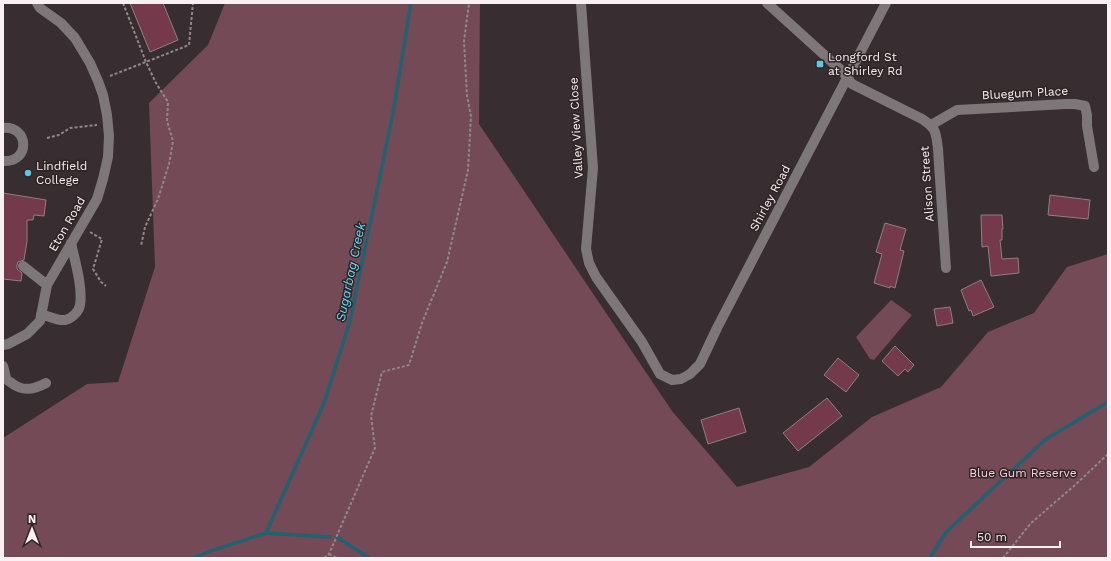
<svg xmlns="http://www.w3.org/2000/svg" width="1111" height="561" viewBox="0 0 1111 561" font-family="'Work Sans',sans-serif">
	<style>
		.green { fill: #734a55 }
		.lines { fill: none; stroke-linecap: round; stroke-linejoin: round }
		.stream { stroke: #216171; stroke-width: 3.5 }
		.building { fill: #74394b; stroke: #8d8083 }
		.path { stroke: #91888a; stroke-width: 2; stroke-dasharray: 3 2; stroke-linecap: butt }
		.minor { stroke: #7d7779; stroke-width: 10 }
		.poi-dot { fill: #59c8e5; stroke: #2e2426; stroke-width: 1.5 }
		.labels { text-anchor: middle; stroke-width: 3; stroke-linejoin: round; paint-order: stroke }
		.poi-label { font-size: 12px; fill: #f8f0f2; stroke: #2e2426; text-anchor: start }
		.street-label { font-size: 12px; fill: #f8f0f2; stroke: #2e2426 }
		.park-label { font-size: 12px; fill: #f9d2db; stroke: #2e2426 }
		.water-label { font-size: 13px; font-style: italic; fill: #60d9f7; stroke: #2e2426 }
	</style>
	<rect width="100%" height="100%" fill="#382d30"/>
	<path class="green" d="M 225,3 L 480,3 L 479,124 L 672,411 L 737,487 L 809,467 L 872,417 L 941,387 L 988,332 L 1034,313 L 1067,267 L 1108,254 L 1108,558 L 3,558 L 3,438 L 87,384 L 118,382 L 155,267 L 149,103 L 208,45 Z
		M 891,300 L 912,315 L 874,360 L 870,359 L 856,337 Z"/>
	<g class="lines">
		<path class="stream" d="M 266,533 L 324,403 L 350,321 L 393,113 L 411,3
			M 337,537 L 369,558
			M 194,558 L 208,552 L 266,533 L 330,537
			M 930,558 L 946,532 L 1046,439 L 1108,402"/>
	</g>
	<path class="building" d="M 130,3 L 163,3 L 178,40 L 150,52 Z
		M 3,193 L 46,200 L 44,216 L 34,215 L 33,220 L 27,220 L 27,241 L 24,260 L 18,262 L 17,265 L 17,269 L 22,273 L 21,281 L 3,279 Z
		M 1050,195 L 1090,200 L 1088,219 L 1048,215 Z
		M 981,215 L 1002,215 L 1003,229 L 1002,229 L 1002,240 L 1000,240 L 1002,259 L 1018,258 L 1019,273 L 991,276 L 988,246 L 982,247 Z
		M 885,223 L 906,229 L 900,250 L 904,251 L 895,288 L 890,286 L 890,288 L 874,283 L 882,254 L 876,252 Z
		M 981,280 L 994,307 L 973,316 L 971,310 L 969,311 L 961,290 Z
		M 950,307 L 953,323 L 937,326 L 934,309 Z
		M 895,346 L 914,365 L 908,372 L 905,369 L 898,376 L 882,361 Z
		M 838,358 L 859,375 L 846,392 L 824,375 Z
		M 827,398 L 842,416 L 798,451 L 783,433 Z
		M 739,408 L 746,432 L 708,444 L 701,420 Z"/>
	<g class="lines">
		<path class="path" d="M 123,3 L 146,62 L 156,83 L 168,102 L 167,121 L 173,141 L 169,164 L 158,199 L 145,227 L 141,246
			M 110,76 L 189,45 L 193,3
			M 47,138 L 59,135 L 70,128 L 97,125
			M 90,232 L 102,239 L 93,269 L 101,282 L 106,286
			M 329,554 L 337,558
			M 324,558 L 329,554 L 375,448 L 371,416 L 382,372 L 409,365 L 422,323 L 447,262 L 468,170 L 471,116 L 467,96 L 464,41 L 469,3
			M 1003,558 L 1031,523 L 1074,486 L 1108,454"/>
		<path class="minor" d="M 581,3 L 593,168 L 586,249 L 589,263 L 596,277 L 642,342 L 660,374 L 672,380 L 681,379 L 690,374 L 700,364 L 717,328 L 886,3
			M 767,3 L 842,71 L 852,84 L 922,119 C 936,128 936,132 938,149 L 946,268
			M 931,125 L 957,110 L 1066,104 L 1075,104 L 1085,106 L 1087,115 L 1087,126 L 1094,167
			M 3,128 C 29,125 31,163 3,161
			M 23,266 L 47,285
			M 41,314 C 48,316 58,321 65,320 C 71,319 79,312 80,305 C 83,288 75,261 71,243
			M 3,345 L 8,344 L 27,334 L 40,321 L 47,285 L 97,199 L 103,179 L 108,157 L 109,136 L 107,115 L 103,95 L 98,81 L 90,63 L 75,38 L 61,23 L 40,8 L 37,3
			M 3,366 C 4,369 5,374 6,378 C 7,381 11,382 13,384 C 24,392 35,389 46,383"/>
	</g>
	<g class="poi-dot">
		<rect x="816" y="60" width="8" height="8" rx="2"/>
		<circle cx="28" cy="173" r="4"/>
	</g>
	<g class="labels">
		<g class="poi-label">
			<text x="828" y="61">Longford St<tspan x="828" dy="14">at Shirley Rd</tspan></text>
			<text x="36" y="170">Lindfield<tspan x="36" dy="14">College</tspan></text>
		</g>
		<g class="street-label">
			<text transform="translate(1025 93) rotate(-3)" y="4">Bluegum Place</text>
			<text transform="translate(576 128) rotate(-93)" y="4">Valley View Close</text>
			<text transform="translate(927 184) rotate(-94)" y="4">Alison Street</text>
			<text transform="translate(770 198) rotate(-62)" y="4">Shirley Road</text>
			<text transform="translate(67 224) rotate(-60)" y="4">Eton Road</text>
		</g>
		<g class="park-label">
			<text x="1023" y="477">Blue Gum Reserve</text>
		</g>
		<g class="water-label">
			<text transform="translate(350 272) rotate(-78)" y="5">Sugarbag Creek</text>
		</g>
	</g>
	<rect width="1111" height="561" fill="none" stroke="#f8f0f2" stroke-width="8"/>
	<g transform="translate(32 529)" stroke="#2e2426" stroke-width="3" paint-order="stroke">
	<path d="M0-3L7 15L0 10L-7 15Z" fill="#f8f0f2"/>
	<text y="-6" font-size="11" font-weight="bold" text-anchor="middle" fill="#f8f0f2">N</text>
	</g>
	<path d="M971 541v6h89v-6" fill="none" stroke="#f8f0f2" stroke-width="2"/>
	<text x="977" y="541" font-size="12" fill="#f8f0f2" stroke="#2e2426" stroke-width="3" paint-order="stroke">50 m</text>
</svg>
